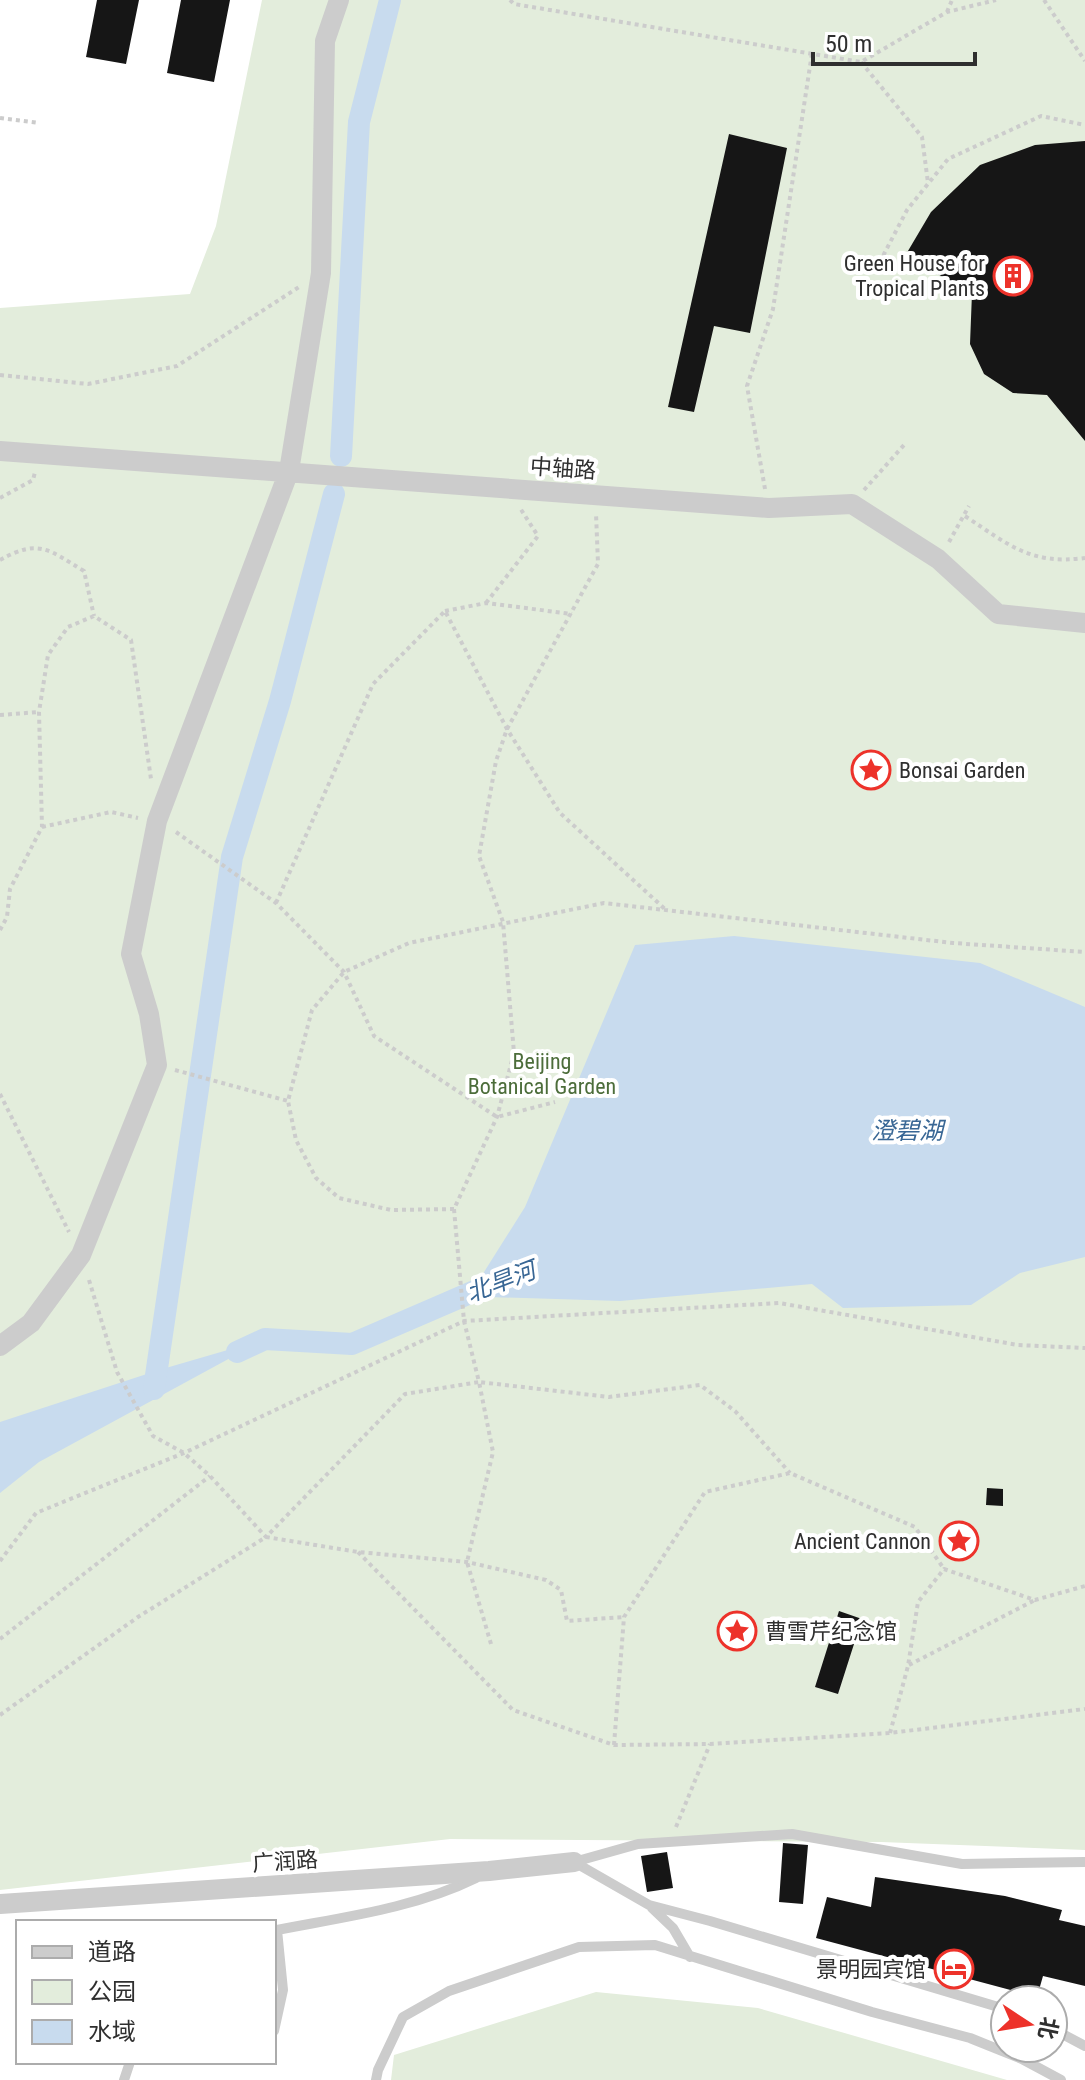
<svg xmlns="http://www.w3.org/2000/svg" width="1085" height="2080" viewBox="0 0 1085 2080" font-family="'Roboto Condensed','Noto Sans SC',sans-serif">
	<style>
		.green { fill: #e3eddc }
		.water { fill: #c8dbee }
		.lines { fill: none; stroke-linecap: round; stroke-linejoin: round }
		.canal { stroke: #c8dbee; stroke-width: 22 }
		.building { fill: #161616 }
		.path { stroke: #ccc; stroke-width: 4; stroke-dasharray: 4 4; stroke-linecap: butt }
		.lane { stroke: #ccc; stroke-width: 10 }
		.street { stroke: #ccc; stroke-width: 20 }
		.labels { text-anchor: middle; stroke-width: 8; stroke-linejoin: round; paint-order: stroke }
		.poi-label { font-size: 22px; fill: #2f2f2f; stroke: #fff; text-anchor: end }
		.street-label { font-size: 22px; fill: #2f2f2f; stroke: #fff }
		.park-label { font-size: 22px; fill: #4c6d3a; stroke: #fff }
		.water-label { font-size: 24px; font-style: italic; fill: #396795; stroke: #fff }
	</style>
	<rect width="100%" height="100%" fill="#fff"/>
	<path class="green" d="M 262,0 L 1085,0 L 1085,1850 L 881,1842 L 450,1839 L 0,1890 L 0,308 L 190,294 L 216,226 Z
		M 596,1992 L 758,2008 L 1007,2080 L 391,2080 L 394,2055 Z"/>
	<path class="water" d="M 734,936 L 980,963 L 1085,1007 L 1085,1257 L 1020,1273 L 971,1305 L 843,1308 L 812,1284 L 620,1301 L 488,1297 L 484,1272 L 525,1207 L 635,945 Z
		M 265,1339 L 39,1462 L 0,1493 L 0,1422 L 159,1370 Z"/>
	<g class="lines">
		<path class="canal" d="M 341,456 L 359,122 L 390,0
			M 237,1352 L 265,1339 L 352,1344 L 514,1274
			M 154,1389 L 232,857 L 280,701 L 334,494"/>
	</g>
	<path class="building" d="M 97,0 L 139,0 L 126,64 L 86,57 Z
		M 181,0 L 230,0 L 214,82 L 167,73 Z
		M 729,134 L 787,148 L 750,333 L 714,326 L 694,412 L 668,407 Z
		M 1085,141 L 1085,441 L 1047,395 L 1013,393 L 984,374 L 970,344 L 972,293 L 905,256 L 931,212 L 980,165 L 1035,145 Z
		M 987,1488 L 1003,1489 L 1003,1506 L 986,1505 Z
		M 839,1611 L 862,1619 L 838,1694 L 815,1687 Z
		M 783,1843 L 808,1845 L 803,1904 L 779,1902 Z
		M 667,1852 L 673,1888 L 647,1892 L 641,1856 Z
		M 875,1877 L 1005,1896 L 1062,1910 L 1059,1920 L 1085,1926 L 1085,1986 L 1043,1976 L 1037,1997 L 816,1938 L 827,1897 L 871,1907 Z"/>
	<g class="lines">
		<path class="path" d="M 510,0 L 514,4 L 861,62 L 947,12 L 996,0
			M 1044,0 L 1085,61
			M 947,12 L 952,0
			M 861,62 L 922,137 L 928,183
			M 0,118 L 39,123
			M 880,271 L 884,254 L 907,210 L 948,159 L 1041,116 L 1085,125
			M 0,375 L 88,384 L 177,366 L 299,287
			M 765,489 L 747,386 L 773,309 L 812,53
			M 864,490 L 904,445
			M 0,498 L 33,480 L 35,472
			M 965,516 C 1009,545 1030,565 1085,558
			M 949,542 L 969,506
			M 0,560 C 39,538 49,550 84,571 L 94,616
			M 486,603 L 538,536 L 520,508
			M 445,611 L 486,603 L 572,614
			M 0,715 L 39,712
			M 42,827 L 111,812 L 138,818
			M 176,832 L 276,903 L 344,972 L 374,1036 L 497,1117 L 555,1102
			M 276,903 L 373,684 L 445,611 L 507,729 L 560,813 L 666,910
			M 0,930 L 7,917 L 10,889 L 42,827 L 39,712 L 48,655 L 68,627 L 94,616 L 131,640 L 151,779
			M 175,1070 L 288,1101
			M 0,1094 L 69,1232
			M 454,1209 L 391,1210 L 339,1198 L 316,1178 L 296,1140 L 288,1101 L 312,1010 L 344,972 L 409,943 L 604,903 L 953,943 L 1085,952
			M 89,1280 L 117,1372 L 153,1436 L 184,1453 L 210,1476 L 266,1537 L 405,1394 L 479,1382 L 464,1321 L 454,1209 L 497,1117 L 514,1053 L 503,922 L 479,856 L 496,761 L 507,729 L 598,564 L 596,513
			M 358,1552 L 513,1710 L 614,1745 L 710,1744 L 890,1733 L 1085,1709
			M 0,1561 L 36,1513 L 184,1453 L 464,1321 L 779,1303 L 1018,1345 L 1085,1348
			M 0,1639 L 210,1476
			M 491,1644 L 467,1562 L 493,1452 L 479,1382 L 609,1397 L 700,1385 L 735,1411 L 790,1473
			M 909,1665 L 1035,1600
			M 0,1715 L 138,1617 L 266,1537 L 358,1552 L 467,1562 L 546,1580 L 561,1590 L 567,1621 L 624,1617
			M 890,1733 L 908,1666 L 918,1602 L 944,1569 L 1035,1600 L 1085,1586
			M 614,1745 L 624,1617 L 705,1492 L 790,1473 L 915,1527 L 944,1569
			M 676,1827 L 710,1744"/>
		<path class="lane" d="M 574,1862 L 638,1844 L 792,1834 L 962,1864 L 1085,1862
			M 574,1862 L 649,1905 L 710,1921 L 1005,2009
			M 652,1908 L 673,1928 L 690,1957
			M 1053,2029 L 1085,2046
			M 274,2031 L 283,1990 L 277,1930 C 344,1917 415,1908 476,1878
			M 124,2080 L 130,2062
			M 376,2080 L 378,2070 L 403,2017 L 449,1991 L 579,1947 L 655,1945 L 872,2012 L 970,2038 L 1022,2059 L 1061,2080"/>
		<path class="street" d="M 0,451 L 769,508 L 852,504 L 938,559 L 998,614 L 1085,623
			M 0,1346 L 31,1323 L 81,1255 L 157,1065 L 149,1014 L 131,954 L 157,821 L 289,471 L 321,273 L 325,41 L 339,0
			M 0,1904 L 489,1871 L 574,1862"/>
	</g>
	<defs>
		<symbol id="building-ring" viewBox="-11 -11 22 22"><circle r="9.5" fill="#fff" stroke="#ed322a" stroke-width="1.5"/><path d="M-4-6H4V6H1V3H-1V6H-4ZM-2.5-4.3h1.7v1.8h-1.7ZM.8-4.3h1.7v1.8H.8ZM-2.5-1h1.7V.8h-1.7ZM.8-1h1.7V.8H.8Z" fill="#ed322a"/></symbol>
		<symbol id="sight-ring" viewBox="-11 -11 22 22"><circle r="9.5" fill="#fff" stroke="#ed322a" stroke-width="1.5"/><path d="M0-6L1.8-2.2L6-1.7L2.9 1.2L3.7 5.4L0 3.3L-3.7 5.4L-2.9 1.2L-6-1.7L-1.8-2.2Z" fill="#ed322a"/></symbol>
		<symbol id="hotel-ring" viewBox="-11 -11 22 22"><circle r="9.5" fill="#fff" stroke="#ed322a" stroke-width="1.5"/><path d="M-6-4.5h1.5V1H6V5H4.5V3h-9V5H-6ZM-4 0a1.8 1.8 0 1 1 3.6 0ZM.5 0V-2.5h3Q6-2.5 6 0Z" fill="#ed322a"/></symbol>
	</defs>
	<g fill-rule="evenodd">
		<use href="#building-ring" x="991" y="254" width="44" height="44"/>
		<use href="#sight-ring" x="849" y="748" width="44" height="44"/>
		<use href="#sight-ring" x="937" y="1519" width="44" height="44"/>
		<use href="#sight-ring" x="715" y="1609" width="44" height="44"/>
		<use href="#hotel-ring" x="932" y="1947" width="44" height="44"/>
	</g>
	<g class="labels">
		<g class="poi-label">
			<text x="985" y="271">Green House for<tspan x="985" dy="25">Tropical Plants</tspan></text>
			<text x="899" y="778" text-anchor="start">Bonsai Garden</text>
			<text x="931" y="1549">Ancient Cannon</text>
			<text x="765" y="1639" text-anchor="start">曹雪芹纪念馆</text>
			<text x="926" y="1977">景明园宾馆</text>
		</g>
		<g class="street-label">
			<text transform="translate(563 468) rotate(4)" y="8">中轴路</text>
			<text transform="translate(285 1861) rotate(-4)" y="8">广润路</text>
		</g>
		<g class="park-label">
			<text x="542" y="1069">Beijing<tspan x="542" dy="25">Botanical Garden</tspan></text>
		</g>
		<g class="water-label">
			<text x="907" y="1139">澄碧湖</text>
			<text transform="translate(501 1282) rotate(-21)" y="8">北旱河</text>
		</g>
	</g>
	<rect x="16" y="1920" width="260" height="144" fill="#ffffff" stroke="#acacac" stroke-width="2"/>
	<rect x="32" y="1946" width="40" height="12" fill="#cccccc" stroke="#acacac" stroke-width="2"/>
	<text x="88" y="1960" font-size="24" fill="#2f2f2f">道路</text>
	<rect x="32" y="1980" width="40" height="24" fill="#e3eddc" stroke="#acacac" stroke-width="2"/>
	<text x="88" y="2000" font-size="24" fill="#2f2f2f">公园</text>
	<rect x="32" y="2020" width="40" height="24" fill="#c8dbee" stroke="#acacac" stroke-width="2"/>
	<text x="88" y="2040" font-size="24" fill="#2f2f2f">水域</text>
	<g transform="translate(1029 2024) rotate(102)"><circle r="38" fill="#ffffff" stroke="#acacac" stroke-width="2"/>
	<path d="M0-6L14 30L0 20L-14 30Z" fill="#ed322a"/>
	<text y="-12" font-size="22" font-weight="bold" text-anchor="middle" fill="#2f2f2f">北</text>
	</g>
	<path d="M813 52v12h162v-12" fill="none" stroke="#2f2f2f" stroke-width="4"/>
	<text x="825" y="52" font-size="24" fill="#2f2f2f" stroke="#ffffff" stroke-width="6" paint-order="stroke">50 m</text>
</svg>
